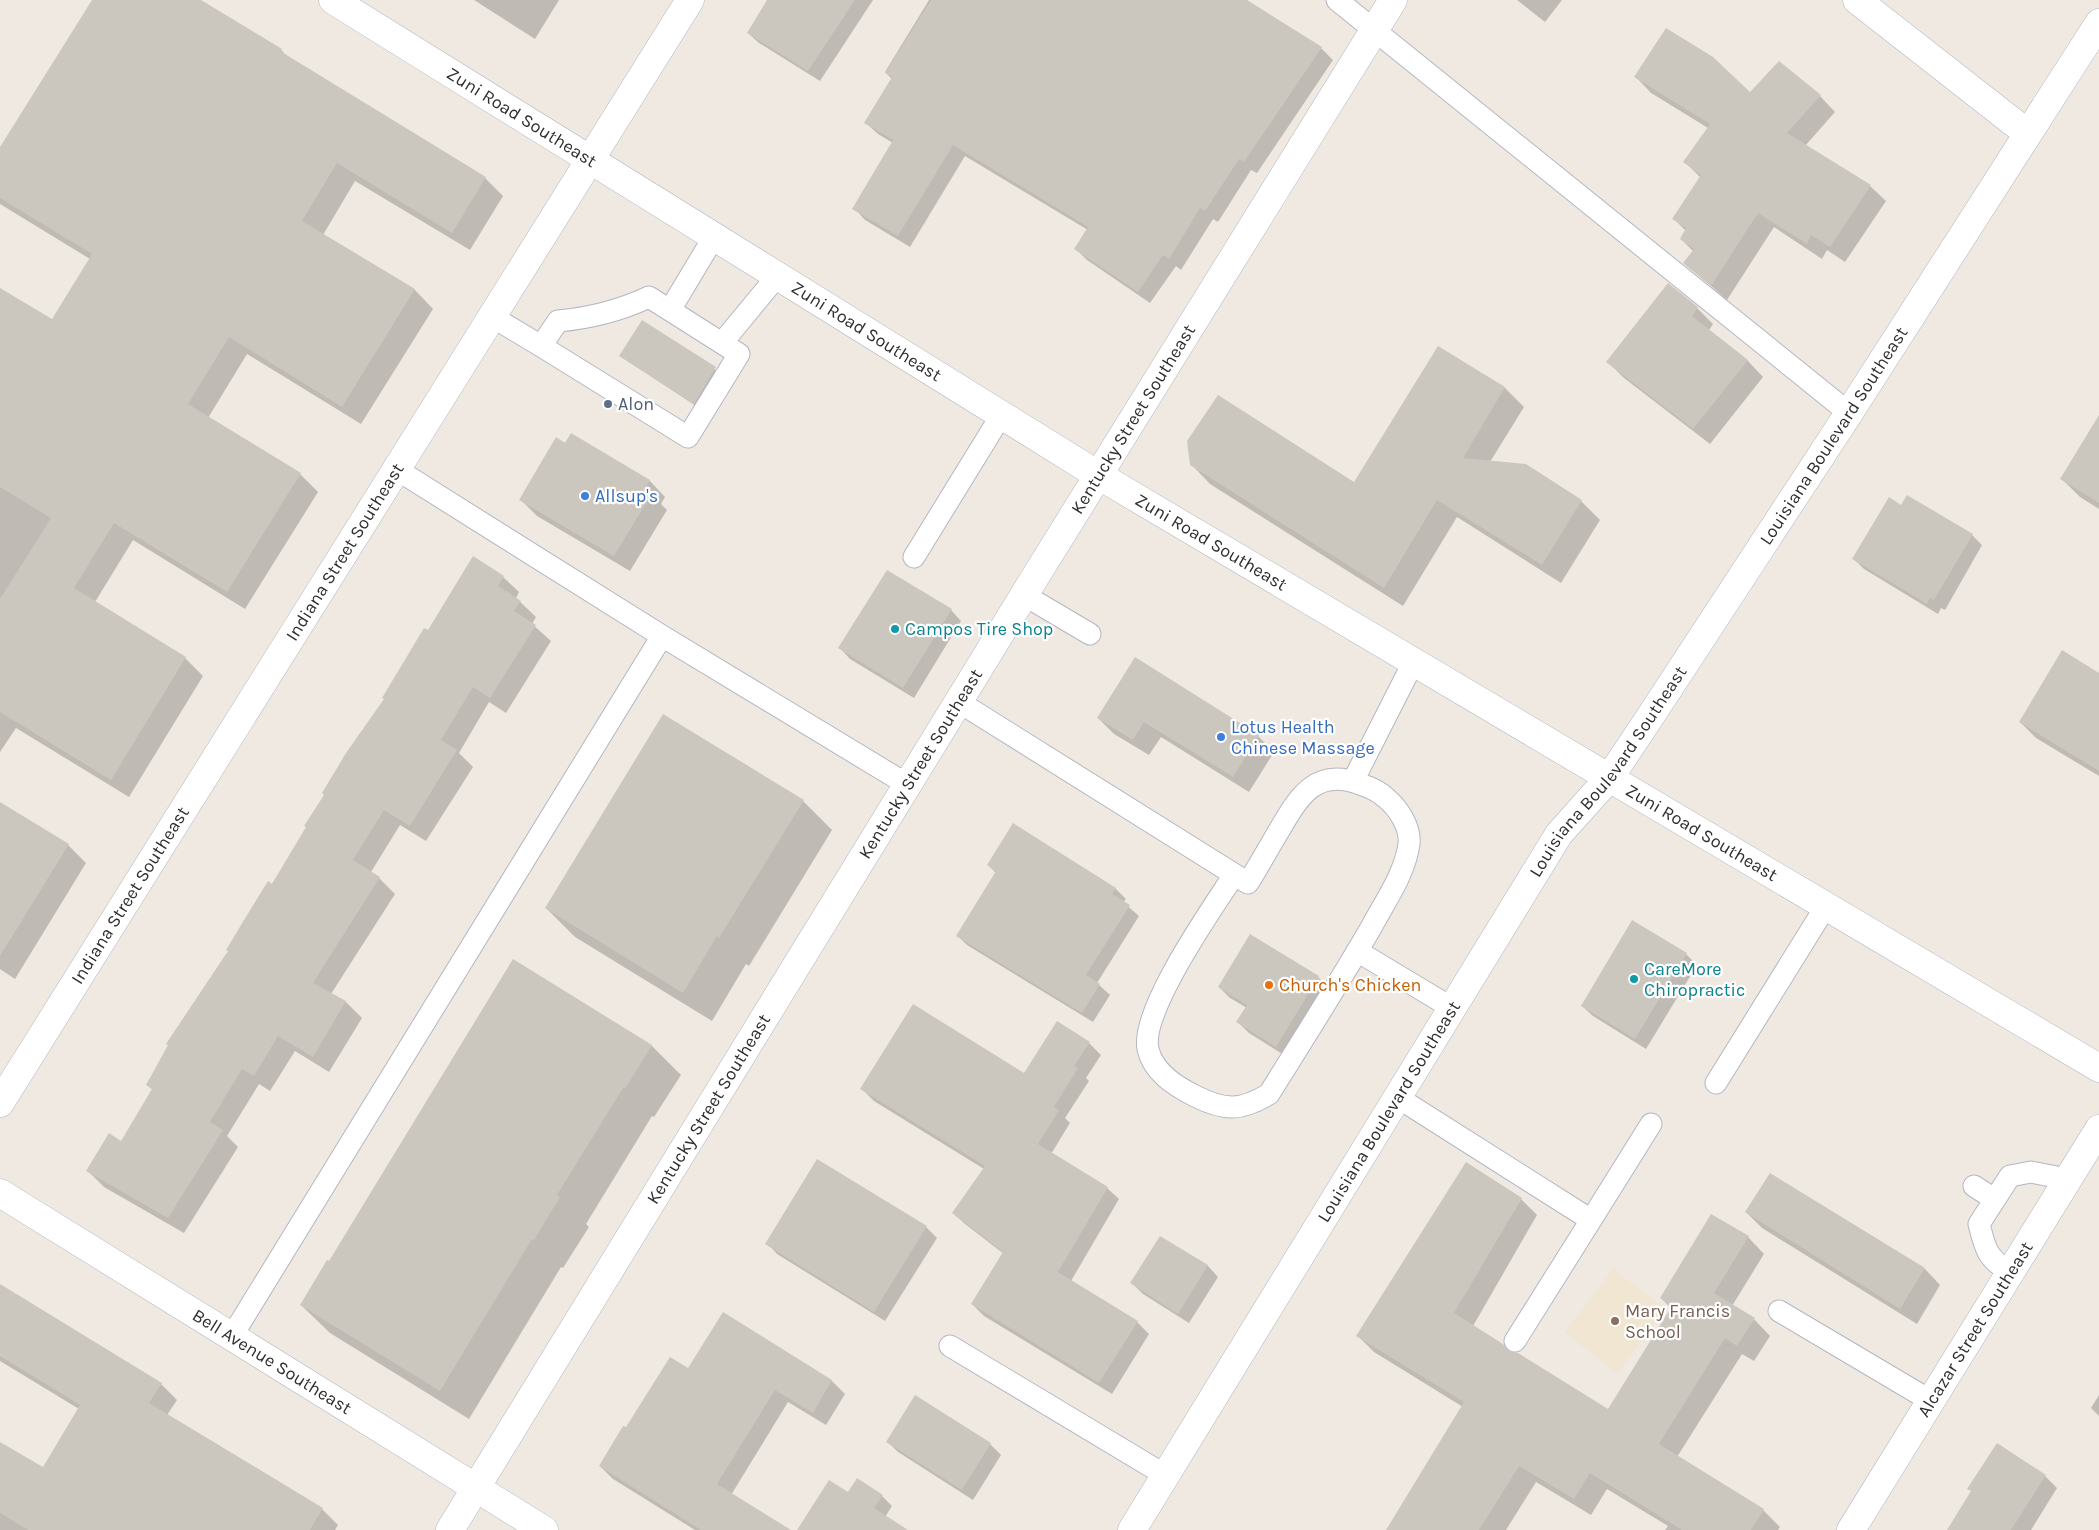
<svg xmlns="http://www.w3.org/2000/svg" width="2099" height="1530" viewBox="0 0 2099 1530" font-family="Karla,sans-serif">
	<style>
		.education { fill: #f0e6d1 }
		.shadow { fill: #0003 }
		.building { fill: #cbc7bf }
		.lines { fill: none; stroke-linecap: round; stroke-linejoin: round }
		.service-casing { stroke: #b4b7c1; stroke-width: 23 }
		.minor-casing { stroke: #b4b7c1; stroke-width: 29 }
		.tertiary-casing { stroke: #b4b7c1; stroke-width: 29 }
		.secondary-casing { stroke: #b4b7c1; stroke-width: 29 }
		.service { stroke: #fff; stroke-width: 21 }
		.minor { stroke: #fff; stroke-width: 28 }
		.tertiary { stroke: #fff; stroke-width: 28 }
		.secondary { stroke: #fff; stroke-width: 28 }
		.service-dot { fill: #5c6f8a; stroke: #fff; stroke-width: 2 }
		.shop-dot { fill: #3f7fe0; stroke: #fff; stroke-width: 2 }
		.culture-dot { fill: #0f9aa8; stroke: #fff; stroke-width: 2 }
		.food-dot { fill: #e8710a; stroke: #fff; stroke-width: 2 }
		.education-dot { fill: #8d6e63; stroke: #fff; stroke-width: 2 }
		.labels { text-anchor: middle; stroke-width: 4.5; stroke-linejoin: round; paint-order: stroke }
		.street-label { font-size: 18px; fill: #2e2e2e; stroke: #fff }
		.service-label { font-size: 18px; fill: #4e5e75; stroke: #fff; text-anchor: start }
		.shop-label { font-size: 18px; fill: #366cbe; stroke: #fff; text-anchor: start }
		.culture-label { font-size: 18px; fill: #0d838f; stroke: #fff; text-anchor: start }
		.food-label { font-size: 18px; fill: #c56008; stroke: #fff; text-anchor: start }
		.education-label { font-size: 18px; fill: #785e54; stroke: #fff; text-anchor: start }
	</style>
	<rect width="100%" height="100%" fill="#efe9e1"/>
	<path class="education" d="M 1613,1269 L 1666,1309 L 1617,1373 L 1565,1332 Z"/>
	<path class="shadow" d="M 93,0 L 198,0 L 281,50 L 290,59 L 485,178 L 503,196 L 470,250 L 355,181 L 323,235 L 415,290 L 433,309 L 361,424 L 247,354 L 208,418 L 300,474 L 318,492 L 245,609 L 133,540 L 95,602 L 185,658 L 203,676 L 129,797 L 16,728 L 0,752 L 0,290 L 52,321 L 90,259 L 0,204 L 0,150 Z
		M 474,0 L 559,0 L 535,39 Z
		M 769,0 L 873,0 L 820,81 L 759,43 L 748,33 Z
		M 929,0 L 1244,0 L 1321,48 L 1333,60 L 1257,173 L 1251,170 L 1218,222 L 1213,219 L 1181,270 L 1176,266 L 1150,303 L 1087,260 L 1075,248 L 1088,230 L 965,156 L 910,247 L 865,220 L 854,208 L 893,143 L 878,134 L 866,123 L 892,79 L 885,72 Z
		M 1517,0 L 1562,0 L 1545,22 Z
		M 1779,63 L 1820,96 L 1835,112 L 1805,146 L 1870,186 L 1886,201 L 1845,262 L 1827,250 L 1822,259 L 1774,227 L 1727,300 L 1685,263 L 1694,252 L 1681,239 L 1686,231 L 1673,218 L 1701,178 L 1685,162 L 1708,128 L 1651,93 L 1636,77 L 1750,94 Z
		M 1697,308 L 1713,324 L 1709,330 L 1748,361 L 1763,377 L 1710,444 L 1624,378 L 1608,362 Z
		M 642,322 L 720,373 L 699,408 L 620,356 Z
		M 1438,348 L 1505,388 L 1524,407 L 1490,462 L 1581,501 L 1600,520 L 1561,583 L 1457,517 L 1403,606 L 1210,484 L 1191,464 L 1355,484 Z
		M 2099,417 L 2099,509 L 2080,497 L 2062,479 Z
		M 571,435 L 650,481 L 665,497 L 661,504 L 667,510 L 630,571 L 537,516 L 521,500 Z
		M 1902,506 L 1972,535 L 1982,545 L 1945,610 L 1941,608 L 1938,614 L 1864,569 L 1854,559 Z
		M 503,577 L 519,592 L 516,598 L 536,617 L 532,624 L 551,641 L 506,713 L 489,702 L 459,753 L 473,767 L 426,841 L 400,825 L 371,872 L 379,878 L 395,894 L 331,994 L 346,1002 L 362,1018 L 329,1072 L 295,1051 L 270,1091 L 259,1084 L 227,1136 L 238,1147 L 184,1233 L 104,1187 L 88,1171 L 121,1142 L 153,1090 L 147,1085 L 429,632 Z
		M 951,610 L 961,621 L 914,698 L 850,659 L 840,648 Z
		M 1135,659 L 1258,736 L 1274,752 L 1249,792 L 1161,737 L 1149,755 L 1114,734 L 1098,718 Z
		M 2099,675 L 2099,776 L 2036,738 L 2020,722 Z
		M 803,801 L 832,830 L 749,966 L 746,964 L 712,1021 L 575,937 L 546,908 Z
		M 0,803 L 68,845 L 86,863 L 15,979 L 0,969 Z
		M 1014,825 L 1116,889 L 1126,899 L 1123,902 L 1139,916 L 1097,983 L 1110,995 L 1093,1022 L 967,945 L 957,935 L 996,873 L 988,865 Z
		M 1686,954 L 1697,965 L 1646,1049 L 1593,1016 L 1582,1006 Z
		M 513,960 L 652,1046 L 681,1075 L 654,1117 L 652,1116 L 586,1224 L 589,1227 L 563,1268 L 561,1267 L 469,1419 L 330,1333 L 301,1305 L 329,1263 Z
		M 1318,977 L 1328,988 L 1287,1057 L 1249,1033 L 1238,1022 L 1247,1008 L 1230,998 L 1219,987 Z
		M 1089,1043 L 1101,1055 L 1086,1078 L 1089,1081 L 1065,1118 L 1070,1123 L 1051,1154 L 1107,1188 L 1119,1199 L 1071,1281 L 1137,1322 L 1149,1334 L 1112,1394 L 984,1316 L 972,1304 L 1004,1254 L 965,1224 L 953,1213 L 984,1169 L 874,1101 L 862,1089 L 1025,1075 Z
		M 1770,1174 L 1925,1269 L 1940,1285 L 1917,1324 L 1762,1228 L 1746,1212 Z
		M 1521,1199 L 1537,1215 L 1473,1326 L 1502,1345 L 1511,1353 L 1608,1411 L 1672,1309 L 1661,1298 L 1748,1237 L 1764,1254 L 1732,1306 L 1754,1319 L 1770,1336 L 1754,1361 L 1742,1354 L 1677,1457 L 1763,1510 L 1780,1527 L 1778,1530 L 1665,1530 L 1668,1526 L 1607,1489 L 1591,1515 L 1536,1482 L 1506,1530 L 1388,1530 L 1463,1407 L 1374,1352 L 1358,1336 Z
		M 926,1227 L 937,1238 L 885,1321 L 777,1254 L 767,1243 Z
		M 1160,1237 L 1208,1266 L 1218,1277 L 1189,1323 L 1143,1294 L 1132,1283 Z
		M 0,1286 L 161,1384 L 177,1400 L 167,1415 L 322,1509 L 338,1525 L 335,1530 L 0,1530 L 0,1443 L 43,1469 L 79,1409 L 0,1361 Z
		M 723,1314 L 832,1381 L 845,1394 L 826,1425 L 788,1402 L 731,1495 L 780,1530 L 695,1530 L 613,1479 L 600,1466 L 626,1429 L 689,1370 Z
		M 2099,1395 L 2099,1416 L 2091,1408 Z
		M 915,1397 L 990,1444 L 1001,1455 L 973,1500 L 898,1452 L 887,1441 Z
		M 2045,1476 L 2057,1488 L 2031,1530 L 1949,1530 Z
		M 848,1494 L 882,1496 L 892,1506 L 885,1517 L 894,1530 L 814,1530 Z"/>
	<path class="building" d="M 92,0 L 201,0 L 282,49 L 280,51 L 486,177 L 452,233 L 337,163 L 302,221 L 415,289 L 342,407 L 229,337 L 188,404 L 301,473 L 227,592 L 114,523 L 74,588 L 186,657 L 111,780 L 0,712 L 0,599 L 51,518 L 0,487 L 0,288 L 52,319 L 92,254 L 0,198 L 0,147 Z
		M 767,0 L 855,0 L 808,71 L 747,33 Z
		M 931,0 L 1247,0 L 1322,47 L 1244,162 L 1239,159 L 1205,211 L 1200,208 L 1169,259 L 1163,255 L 1138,292 L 1074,249 L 1088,227 L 953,145 L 898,236 L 852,209 L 893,140 L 864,123 L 892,77 L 885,73 Z
		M 1666,28 L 1713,57 L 1750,92 L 1779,61 L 1821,95 L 1787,133 L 1871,185 L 1830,247 L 1811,235 L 1807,244 L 1758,213 L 1711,286 L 1683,263 L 1694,249 L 1680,239 L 1686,228 L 1672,219 L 1701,175 L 1683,162 L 1710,124 L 1634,77 Z
		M 1668,283 L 1698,307 L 1692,316 L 1748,360 L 1693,429 L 1606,362 Z
		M 642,320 L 716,367 L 694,404 L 619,356 Z
		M 1438,346 L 1505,387 L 1463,458 L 1526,464 L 1582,500 L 1542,565 L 1437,500 L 1384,588 L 1190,465 L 1187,441 L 1218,395 L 1354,482 Z
		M 2099,415 L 2099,503 L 2060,479 Z
		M 571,433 L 650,480 L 645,489 L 652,493 L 614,556 L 519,500 L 556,437 L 565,443 Z
		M 1907,495 L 1973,534 L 1934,600 L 1930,598 L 1927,604 L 1852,559 L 1889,497 L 1901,505 Z
		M 473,556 L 504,576 L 498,586 L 521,601 L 514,611 L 536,625 L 490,698 L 473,687 L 441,740 L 457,750 L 410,826 L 384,810 L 353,860 L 380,877 L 313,983 L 346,1001 L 313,1057 L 278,1036 L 254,1076 L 242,1069 L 210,1122 L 223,1130 L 168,1218 L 86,1171 L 109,1133 L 121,1141 L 152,1089 L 146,1085 L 168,1045 L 166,1044 L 228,951 L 226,950 L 244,920 L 268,881 L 272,884 L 306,827 L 304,826 L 324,795 L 322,793 L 346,753 L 384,699 L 382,698 L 424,628 L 428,630 Z
		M 887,570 L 952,609 L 903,688 L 838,648 Z
		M 2062,650 L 2099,673 L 2099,771 L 2019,722 Z
		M 1135,657 L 1259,735 L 1233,777 L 1144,722 L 1133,740 L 1097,718 Z
		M 663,714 L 804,800 L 719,938 L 717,936 L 683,993 L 545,908 Z
		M 0,802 L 69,844 L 0,956 Z
		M 1013,823 L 1116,888 L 1112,894 L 1130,905 L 1086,975 L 1100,984 L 1082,1013 L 956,936 L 996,871 L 987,865 Z
		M 1632,920 L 1687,953 L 1635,1039 L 1581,1006 Z
		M 1250,934 L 1319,976 L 1276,1047 L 1236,1022 L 1247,1005 L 1218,987 Z
		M 513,959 L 652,1045 L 625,1089 L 623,1088 L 557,1195 L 560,1197 L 534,1240 L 532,1239 L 440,1391 L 300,1305 L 327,1260 L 329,1261 Z
		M 913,1004 L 1024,1073 L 1057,1021 L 1090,1042 L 1074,1066 L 1078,1068 L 1054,1107 L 1059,1110 L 1038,1144 L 1108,1187 L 1058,1272 L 1138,1321 L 1099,1383 L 971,1304 L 1003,1252 L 952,1213 L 985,1166 L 860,1089 Z
		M 817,1159 L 927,1226 L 874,1312 L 765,1244 Z
		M 1466,1162 L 1522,1198 L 1454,1313 L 1503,1344 L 1508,1351 L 1518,1353 L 1608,1409 L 1672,1306 L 1660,1298 L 1711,1214 L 1749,1236 L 1714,1293 L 1755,1318 L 1737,1346 L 1725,1338 L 1659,1444 L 1764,1509 L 1751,1530 L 1682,1530 L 1590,1473 L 1574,1499 L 1519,1466 L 1479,1530 L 1386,1530 L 1464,1402 L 1356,1336 Z
		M 1770,1173 L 1925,1268 L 1900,1309 L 1745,1212 Z
		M 1160,1236 L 1208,1265 L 1178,1314 L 1130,1283 Z
		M 0,1284 L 162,1383 L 149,1403 L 323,1508 L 310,1530 L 28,1530 L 0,1513 L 0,1442 L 43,1467 L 80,1405 L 0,1356 Z
		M 723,1312 L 832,1380 L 813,1413 L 775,1390 L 717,1484 L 791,1530 L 701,1530 L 599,1466 L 623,1426 L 626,1427 L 670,1357 L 688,1368 Z
		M 915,1395 L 991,1443 L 962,1490 L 886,1442 Z
		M 1997,1443 L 2046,1475 L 2011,1530 L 1947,1530 L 1971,1491 L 1967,1489 Z
		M 857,1478 L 883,1495 L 874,1508 L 908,1530 L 797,1530 L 829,1480 L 848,1492 Z"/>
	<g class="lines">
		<defs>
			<path id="service" d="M 1337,0 L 1849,413
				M 670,310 L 715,235
				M 491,316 L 541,346 L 688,437 L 739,354 L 649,297 C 619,311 592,318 558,321 L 541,346
				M 722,343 L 778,275
				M 396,469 L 662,636 L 908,785
				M 914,557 L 1002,414
				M 1024,595 L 1090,634
				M 959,702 L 1248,883 C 1258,867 1267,851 1277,834 C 1297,800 1314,766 1360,784 C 1369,787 1379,791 1386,798 C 1398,808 1411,827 1409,844 C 1405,873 1386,900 1372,926 C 1339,983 1304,1038 1269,1094 C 1241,1111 1225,1111 1195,1096 C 1175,1086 1153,1072 1148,1049 C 1140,1011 1212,909 1234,875
				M 1353,781 L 1414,661
				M 1357,951 L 1452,1008
				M 1716,1083 L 1826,906
				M 1397,1097 L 1591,1220 L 1515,1341
				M 1974,1186 L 1994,1199
				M 1591,1220 L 1651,1124
				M 2010,1272 C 1987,1259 1985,1248 1979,1224 L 2010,1176 L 2031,1172 L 2067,1179
				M 1779,1311 L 1931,1401
				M 232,1336 L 662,636
				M 950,1346 L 1165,1475"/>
			<g id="minor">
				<path d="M 1857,0 L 2027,133"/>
				<path id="s1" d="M 0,1103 L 690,0"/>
				<path id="s2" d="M 0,1193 L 544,1530"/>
				<path id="s3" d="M 450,1530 L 1024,595 L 1393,0"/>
				<path id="s4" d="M 1851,1530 L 2099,1129"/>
			</g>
			<g id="tertiary">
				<path id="s5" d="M 333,0 L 1098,475 L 2099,1068"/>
			</g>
			<g id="secondary">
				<path id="s6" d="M 1132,1530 L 1559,834 L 1610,777 L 1648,720 L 1849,413 L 2099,23"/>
			</g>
		</defs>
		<use href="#service" class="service-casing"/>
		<use href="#minor" class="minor-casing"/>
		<use href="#tertiary" class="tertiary-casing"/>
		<use href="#secondary" class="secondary-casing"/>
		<use href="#service" class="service"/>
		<use href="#minor" class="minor"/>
		<use href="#tertiary" class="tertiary"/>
		<use href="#secondary" class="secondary"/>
	</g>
	<circle class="service-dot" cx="608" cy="404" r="5"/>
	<g class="shop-dot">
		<circle cx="585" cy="496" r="5"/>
		<circle cx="1221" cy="737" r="5"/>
	</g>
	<g class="culture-dot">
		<circle cx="895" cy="629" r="5"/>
		<circle cx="1634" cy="979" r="5"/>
	</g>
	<circle class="food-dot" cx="1269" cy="985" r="5"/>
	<circle class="education-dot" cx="1615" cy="1321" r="5"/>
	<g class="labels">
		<g class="street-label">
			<text dy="6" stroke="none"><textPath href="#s5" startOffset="222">Zuni Road Southeast</textPath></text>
			<text dy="6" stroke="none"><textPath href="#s5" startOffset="628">Zuni Road Southeast</textPath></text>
			<text dy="6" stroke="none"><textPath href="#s3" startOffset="1304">Kentucky Street Southeast</textPath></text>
			<text dy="6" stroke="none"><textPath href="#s6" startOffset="1301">Louisiana Boulevard Southeast</textPath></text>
			<text dy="6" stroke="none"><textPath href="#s5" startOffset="1032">Zuni Road Southeast</textPath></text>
			<text dy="6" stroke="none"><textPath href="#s1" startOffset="650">Indiana Street Southeast</textPath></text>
			<text dy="6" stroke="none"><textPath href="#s3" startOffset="899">Kentucky Street Southeast</textPath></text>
			<text dy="6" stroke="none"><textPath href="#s6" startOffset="896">Louisiana Boulevard Southeast</textPath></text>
			<text dy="6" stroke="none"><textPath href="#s5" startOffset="1602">Zuni Road Southeast</textPath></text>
			<text dy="6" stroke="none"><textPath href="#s1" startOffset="245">Indiana Street Southeast</textPath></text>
			<text dy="6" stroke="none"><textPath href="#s3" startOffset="494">Kentucky Street Southeast</textPath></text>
			<text dy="6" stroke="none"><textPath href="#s6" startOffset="491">Louisiana Boulevard Southeast</textPath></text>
			<text dy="6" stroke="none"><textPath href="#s4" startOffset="236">Alcazar Street Southeast</textPath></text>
			<text dy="6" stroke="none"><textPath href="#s2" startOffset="320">Bell Avenue Southeast</textPath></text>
		</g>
		<g class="service-label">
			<text x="618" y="410">Alon</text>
		</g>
		<g class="shop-label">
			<text x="595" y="502">Allsup's</text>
			<text x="1231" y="733">Lotus Health<tspan x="1231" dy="21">Chinese Massage</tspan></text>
		</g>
		<g class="culture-label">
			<text x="905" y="635">Campos Tire Shop</text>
			<text x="1644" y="975">CareMore<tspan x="1644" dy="21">Chiropractic</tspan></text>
		</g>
		<g class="food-label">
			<text x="1279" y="991">Church's Chicken</text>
		</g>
		<g class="education-label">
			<text x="1625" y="1317">Mary Francis<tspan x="1625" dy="21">School</tspan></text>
		</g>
	</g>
</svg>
